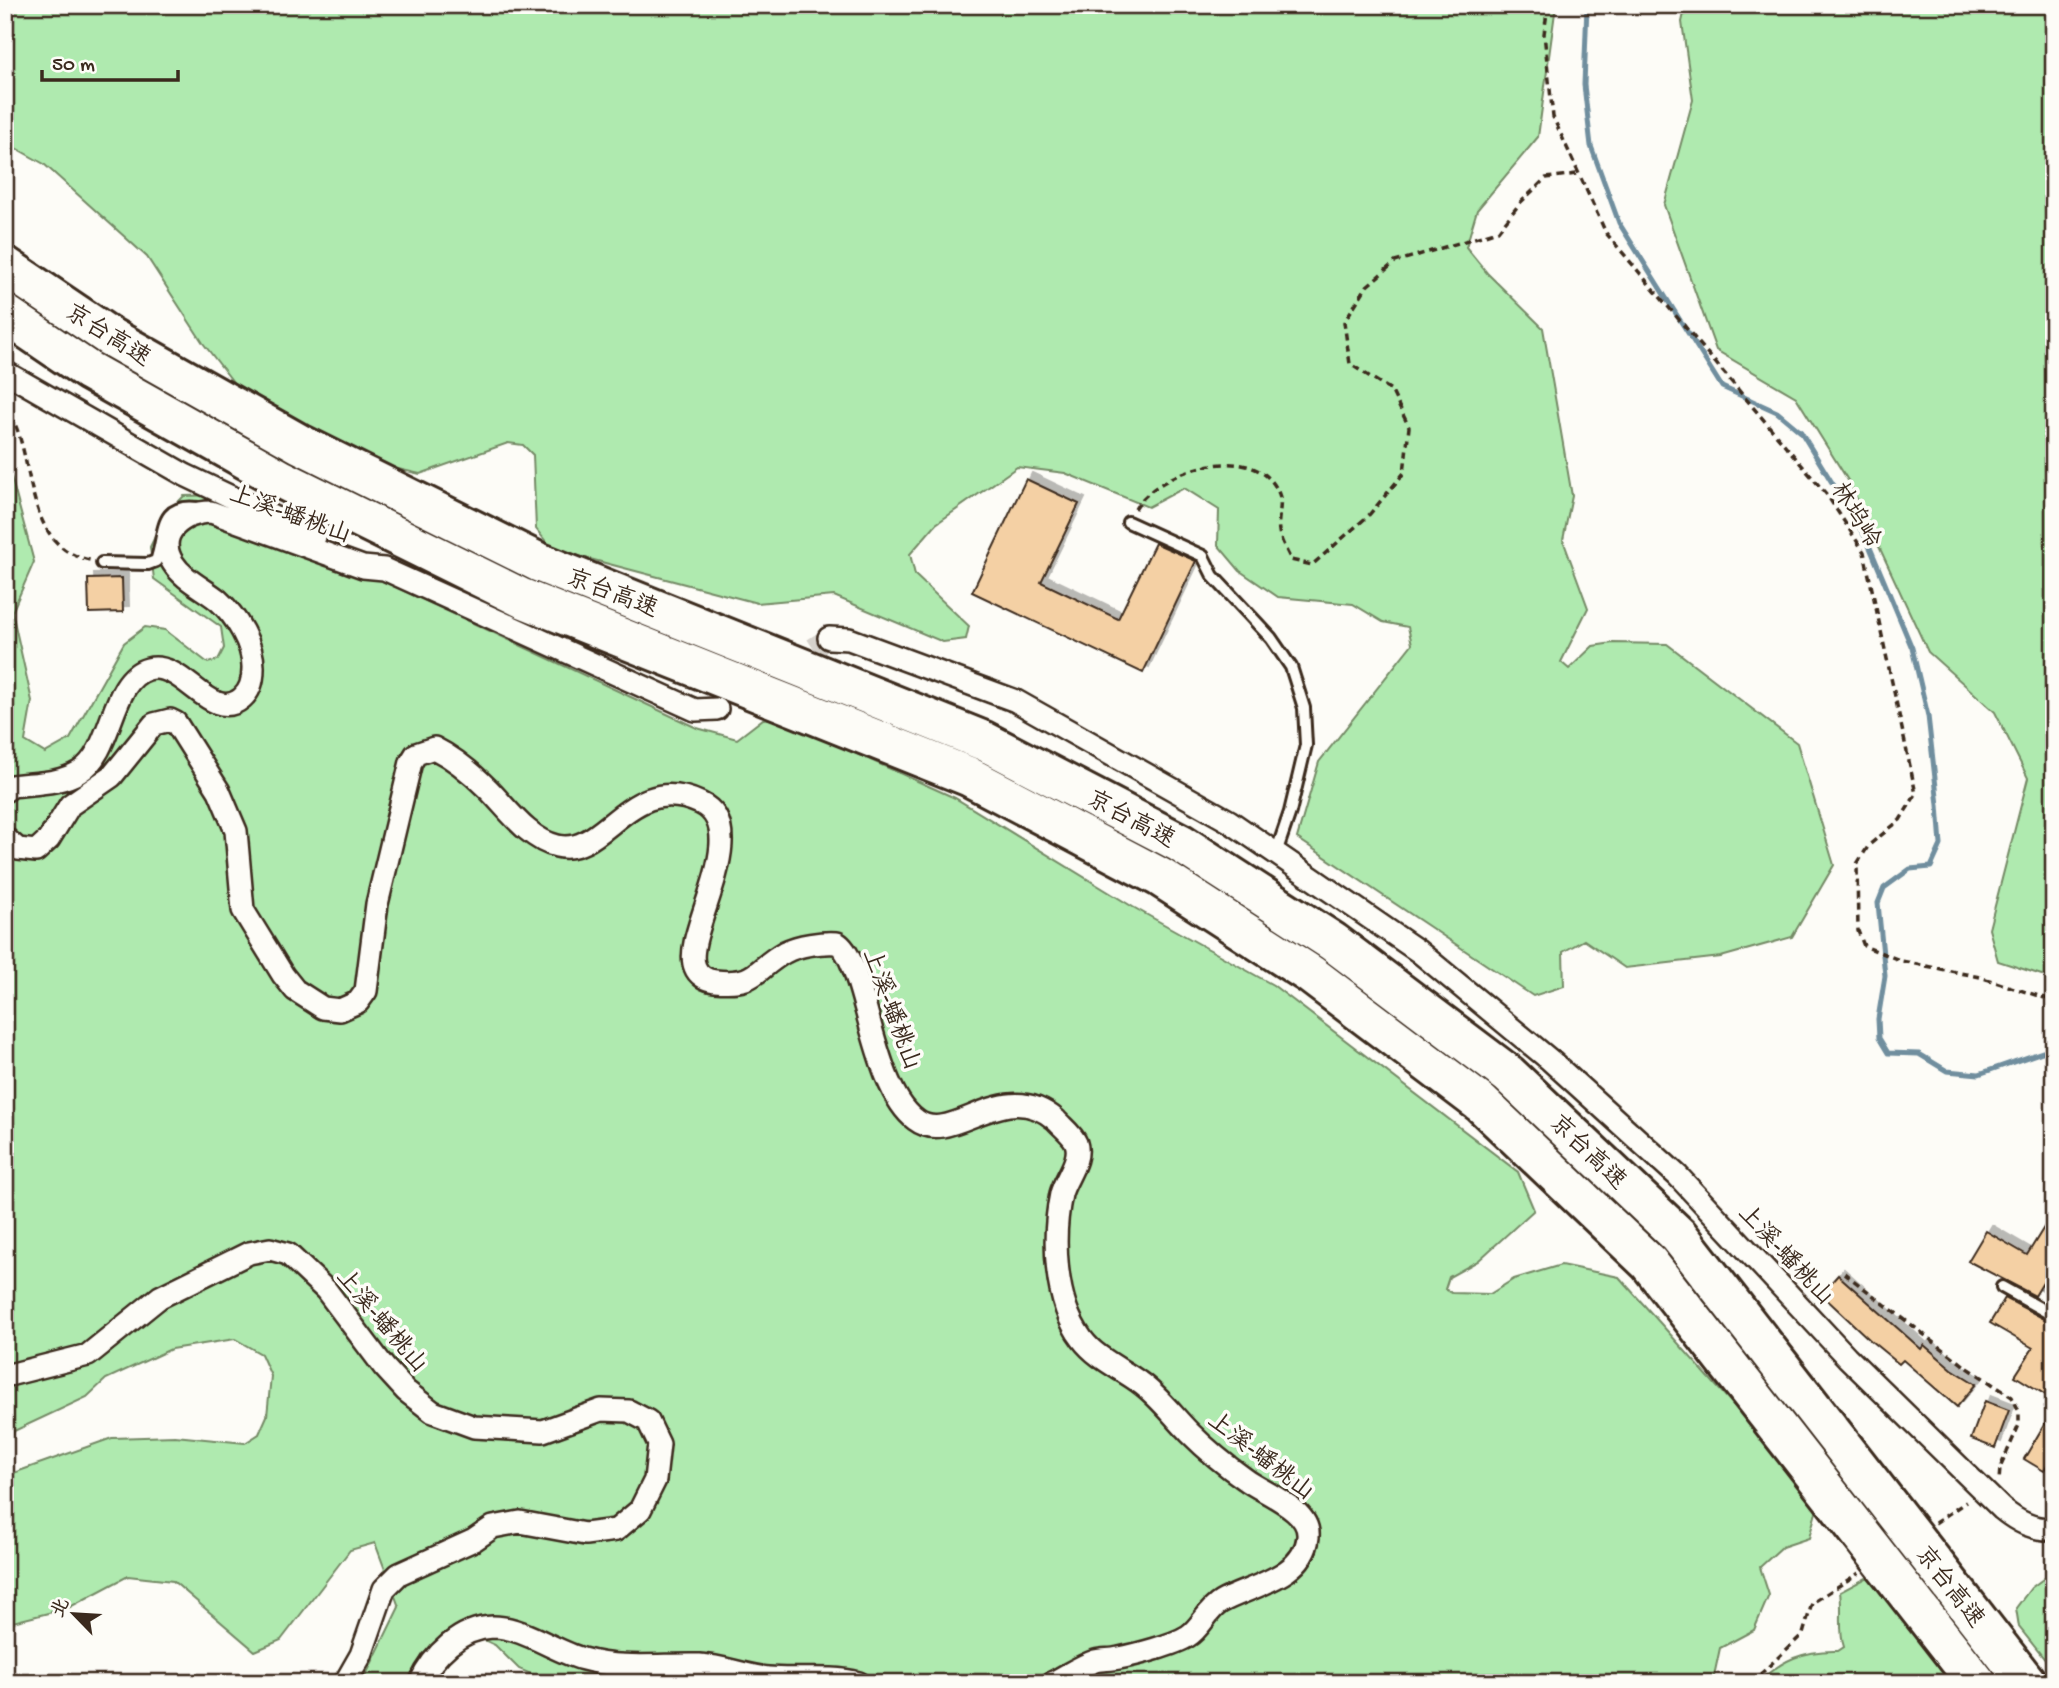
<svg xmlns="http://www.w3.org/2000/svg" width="2059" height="1688" viewBox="0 0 2059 1688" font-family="'Gochi Hand','LXGW WenKai TC',sans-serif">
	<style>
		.green { fill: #afeaaf; stroke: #758a66; stroke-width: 2 }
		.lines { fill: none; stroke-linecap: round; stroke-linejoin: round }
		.stream { stroke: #6f8e9e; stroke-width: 5 }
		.building { fill: #f4d0a4; stroke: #3b2a1e; stroke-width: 2; filter: url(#shadow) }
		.street-tunnel { stroke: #d6d2cc; stroke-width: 21; stroke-dasharray: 21 10; stroke-linecap: butt }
		.lane-casing { stroke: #3b2a1e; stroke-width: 16 }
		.street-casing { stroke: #3b2a1e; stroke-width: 26 }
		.highway-casing { stroke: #3b2a1e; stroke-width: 44 }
		.path { stroke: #3b2a1e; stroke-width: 3.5; stroke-dasharray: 7 5; stroke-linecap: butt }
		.lane { stroke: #fdfcf7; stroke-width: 10 }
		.street { stroke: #fdfcf7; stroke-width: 21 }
		.highway { stroke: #fdfcf7; stroke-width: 38 }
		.labels { text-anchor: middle; stroke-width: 7; stroke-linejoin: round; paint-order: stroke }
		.street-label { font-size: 24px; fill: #3b2a1e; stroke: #fdfcf7 }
	</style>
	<defs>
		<filter id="shadow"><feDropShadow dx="6" dy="-6" stdDeviation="0" flood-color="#0004"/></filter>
	</defs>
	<rect width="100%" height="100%" fill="#fdfcf7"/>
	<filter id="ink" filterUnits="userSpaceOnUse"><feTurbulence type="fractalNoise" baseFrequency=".0143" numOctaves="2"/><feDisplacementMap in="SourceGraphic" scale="14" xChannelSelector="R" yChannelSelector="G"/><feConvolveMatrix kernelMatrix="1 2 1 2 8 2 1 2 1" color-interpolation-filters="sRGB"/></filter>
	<g filter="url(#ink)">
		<path class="green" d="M 5,5 L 1556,5 L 1538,137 L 1477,210 L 1466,247 L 1487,273 L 1543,328 L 1572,496 L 1563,540 L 1588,608 L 1561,662 L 1569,669 L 1593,646 L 1613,643 L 1667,644 L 1797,743 L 1834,865 L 1792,937 L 1721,957 L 1625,968 L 1584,940 L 1563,952 L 1564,986 L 1533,996 L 1297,838 L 1319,762 L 1412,644 L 1408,627 L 1383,622 L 1353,604 L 1278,597 L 1240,571 L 1218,545 L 1219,510 L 1184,488 L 1148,507 L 1065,473 L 1017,467 L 936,524 L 910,554 L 915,575 L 969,626 L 966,639 L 943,642 L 834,596 L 757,603 L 552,549 L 536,529 L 533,455 L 523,445 L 508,443 L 420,474 L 354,459 L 247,400 L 203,343 L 147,257 L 44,164 L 5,142 Z
			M 1686,5 L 2054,5 L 2054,979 L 1998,961 L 1989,929 L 2028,778 L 1995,712 L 1928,652 L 1849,482 L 1796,397 L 1716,350 L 1664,205 L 1693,100 L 1682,22 Z
			M 5,454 L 34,562 L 12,612 L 32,701 L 25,741 L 45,753 L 70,739 L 124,643 L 145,627 L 165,630 L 208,663 L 218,660 L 224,648 L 221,627 L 154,579 L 150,547 L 166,514 L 184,496 L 220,495 L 368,574 L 697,728 L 737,739 L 763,719 L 777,718 L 955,798 L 1133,907 L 1273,985 L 1518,1172 L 1534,1210 L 1478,1261 L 1449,1277 L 1445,1289 L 1452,1293 L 1490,1294 L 1514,1279 L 1561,1265 L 1619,1277 L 1819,1501 L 1809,1538 L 1782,1547 L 1760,1567 L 1769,1595 L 1754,1630 L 1720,1648 L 1714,1676 L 1706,1683 L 552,1683 L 519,1669 L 495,1645 L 482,1639 L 449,1633 L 423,1654 L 409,1683 L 362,1683 L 399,1607 L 375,1543 L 350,1550 L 281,1640 L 255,1651 L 173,1581 L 128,1576 L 68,1608 L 5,1624 L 5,1476 L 112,1438 L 175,1436 L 245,1443 L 259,1434 L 267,1416 L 271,1376 L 261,1354 L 235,1339 L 171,1349 L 106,1379 L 87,1397 L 14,1431 L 5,1450 Z
			M 2051,1573 L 2054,1574 L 2054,1671 L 2019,1627 L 2016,1608 L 2031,1588 Z
			M 1870,1576 L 1956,1683 L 1757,1683 C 1782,1660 1803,1650 1838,1651 L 1844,1647 C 1838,1629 1843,1611 1840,1592 Z"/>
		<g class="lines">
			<path class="stream" d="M 1587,5 L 1584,85 L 1591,146 L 1619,223 L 1722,387 L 1777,412 L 1801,432 L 1866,538 L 1912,648 L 1928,716 L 1938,805 L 1941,845 L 1931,867 L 1910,869 L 1884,888 L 1878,903 L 1885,976 L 1878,1019 L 1879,1038 L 1888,1053 L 1919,1054 L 1947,1071 L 1979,1074 L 2054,1048"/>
		</g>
		<path class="building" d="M 1026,479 L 1079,504 L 1041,582 L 1118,619 L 1155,543 L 1196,561 L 1143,673 L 972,592 Z
			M 122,578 L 123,612 L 89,613 L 88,579 Z
			M 2054,1211 L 2054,1264 L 2035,1296 L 1968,1261 L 1986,1231 L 2027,1255 Z
			M 1838,1275 L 1921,1349 L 1924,1345 L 1952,1369 L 1976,1384 L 1957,1407 L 1903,1360 L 1899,1364 L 1871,1341 L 1821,1294 Z
			M 2005,1298 L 2054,1324 L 2054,1400 L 2015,1376 L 2033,1348 L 1990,1323 Z
			M 1985,1401 L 2009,1410 L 1995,1448 L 1971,1439 Z
			M 2054,1408 L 2054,1455 L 2044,1471 L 2024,1459 Z"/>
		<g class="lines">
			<path class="street-tunnel" d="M 787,665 L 829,638"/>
			<defs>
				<path id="lane" d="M 1128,522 L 1203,556 L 1213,576 L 1271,638 L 1291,667 L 1304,708 L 1306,745 L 1290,812 L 1276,853
					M 102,563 L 148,564 L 156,561 C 166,535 157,503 198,508
					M 2002,1287 L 2054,1316"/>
				<path id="street" d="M 5,372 L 185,475 L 315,537
					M 829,638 L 849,639 L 1016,701 L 1229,821 L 1418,951 L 1550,1060 L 1678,1176 L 1847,1357 L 2002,1509 C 2018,1522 2033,1530 2054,1529
					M 5,791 L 12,786 C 34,783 59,784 79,772 C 114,751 110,679 148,669 C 183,659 211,725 242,698 C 250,691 253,680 253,669 C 254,645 236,616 218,600 C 203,588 183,579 173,563 C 154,533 184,512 211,512 L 363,567 L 384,569 L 695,710 L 717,709
					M 5,838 L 18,849 L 36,851 L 49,839 L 70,805 L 112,776 L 154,724 L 170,720 L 176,723 L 219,791 L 236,831 L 243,910 L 283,975 L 295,990 L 323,1008 L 340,1010 L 358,1002 L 366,991 L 377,904 L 411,762 L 416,754 L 434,748 C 454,758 472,773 488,789 C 508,809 528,839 557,846 C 604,858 630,770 700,803 C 756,829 681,935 695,967 C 698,975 706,980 715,981 C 758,985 753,970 785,952 C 799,945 821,942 837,943 C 866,959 870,1086 916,1120 C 952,1148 1003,1074 1056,1120 C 1061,1126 1073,1135 1076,1143 C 1082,1160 1065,1178 1061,1194 C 1052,1237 1054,1302 1082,1339 C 1097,1359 1120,1368 1139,1382 C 1159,1396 1173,1416 1190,1433 C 1207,1450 1225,1465 1245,1479 C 1263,1493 1311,1509 1308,1537 C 1304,1578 1249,1586 1221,1602 C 1207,1610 1201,1628 1188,1636 C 1174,1645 1135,1655 1119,1658 C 1111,1660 1103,1659 1095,1661 C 1080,1666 1066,1676 1052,1683
					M 5,1376 L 88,1355 L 160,1297 L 249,1253 L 270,1249 L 288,1254 L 326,1290 L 384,1367 L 406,1391 L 433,1412 L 474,1427 L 543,1431 L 601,1410 L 629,1411 L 648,1421 L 659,1444 L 655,1480 L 640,1510 L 616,1530 L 585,1534 L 520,1522 L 493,1527 L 474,1540 L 399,1574 L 384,1589 L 361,1655 L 345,1683
					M 420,1683 C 433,1655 460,1628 493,1627 C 523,1627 554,1651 583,1659 C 622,1670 660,1664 700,1665 C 723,1666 745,1676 768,1678 C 799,1681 828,1675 859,1683"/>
				<path id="highway" d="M 5,266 L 110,337 L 300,444 L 538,562 L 984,741 L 1180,843 L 1333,942 L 1508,1074 L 1679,1236 L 2027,1683
					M 5,314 L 89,371 L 281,479 L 522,598 L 968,776 L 1160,877 L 1310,974 L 1482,1104 L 1649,1263 L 1977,1683"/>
			</defs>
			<use href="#lane" class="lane-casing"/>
			<use href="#street" class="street-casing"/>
			<use href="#highway" class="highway-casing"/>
			<path class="path" d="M 1548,5 L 1544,34 L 1553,117 L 1606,233 L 1827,495 L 1864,552 L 1916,794 L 1900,820 L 1869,845 L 1857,864 L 1858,931 L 1864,946 L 1902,961 L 1980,977 L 2054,1001
				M 5,404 C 9,412 14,421 17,429 C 34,475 29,548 90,560
				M 1135,509 C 1157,470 1258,438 1279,494 C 1283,504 1277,519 1279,531 C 1280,540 1287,551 1291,560 L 1312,565 L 1369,515 L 1404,473 L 1409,427 L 1391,390 L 1350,364 L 1344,322 L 1367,286 L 1395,262 L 1498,231 L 1521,202 L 1546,178 L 1577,174
				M 1844,1273 L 1965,1366 L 2012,1397 L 2019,1411 L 2019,1425 L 2000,1468 L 1999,1481
				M 1935,1523 L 1966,1502
				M 1751,1683 L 1803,1634 L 1812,1603 L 1859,1573"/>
			<use href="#lane" class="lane"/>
			<use href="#street" class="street"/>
			<use href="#highway" class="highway"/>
		</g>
	</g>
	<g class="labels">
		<g class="street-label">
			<text transform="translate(109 334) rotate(32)" y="8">京台高速</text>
			<text transform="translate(291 513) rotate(20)" y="8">上溪-蟠桃山</text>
			<text transform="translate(1857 514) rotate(58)" y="8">林坞岭</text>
			<text transform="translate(613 592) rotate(21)" y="8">京台高速</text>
			<text transform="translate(1132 818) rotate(28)" y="8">京台高速</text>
			<text transform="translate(893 1009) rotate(70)" y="8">上溪-蟠桃山</text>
			<text transform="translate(1589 1151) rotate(44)" y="8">京台高速</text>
			<text transform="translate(1787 1254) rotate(47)" y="8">上溪-蟠桃山</text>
			<text transform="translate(383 1320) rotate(50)" y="8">上溪-蟠桃山</text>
			<text transform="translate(1262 1455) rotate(38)" y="8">上溪-蟠桃山</text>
			<text transform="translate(1951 1586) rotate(52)" y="8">京台高速</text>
		</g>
	</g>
	<rect width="2059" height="1688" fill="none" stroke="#fdfcf7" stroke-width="28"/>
	<rect x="14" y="14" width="2031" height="1660" fill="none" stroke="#3b2a1e" stroke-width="2.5" filter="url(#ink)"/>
	<g transform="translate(74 1614) rotate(295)" stroke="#fdfcf7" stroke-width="5" paint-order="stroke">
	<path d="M0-5L12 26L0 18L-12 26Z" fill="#3b2a1e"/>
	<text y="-10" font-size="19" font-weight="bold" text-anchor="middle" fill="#3b2a1e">北</text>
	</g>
	<path d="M42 70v10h136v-10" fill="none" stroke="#3b2a1e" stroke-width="3.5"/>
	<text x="52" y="70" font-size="21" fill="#3b2a1e" stroke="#fdfcf7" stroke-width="5" paint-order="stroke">50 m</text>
</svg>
